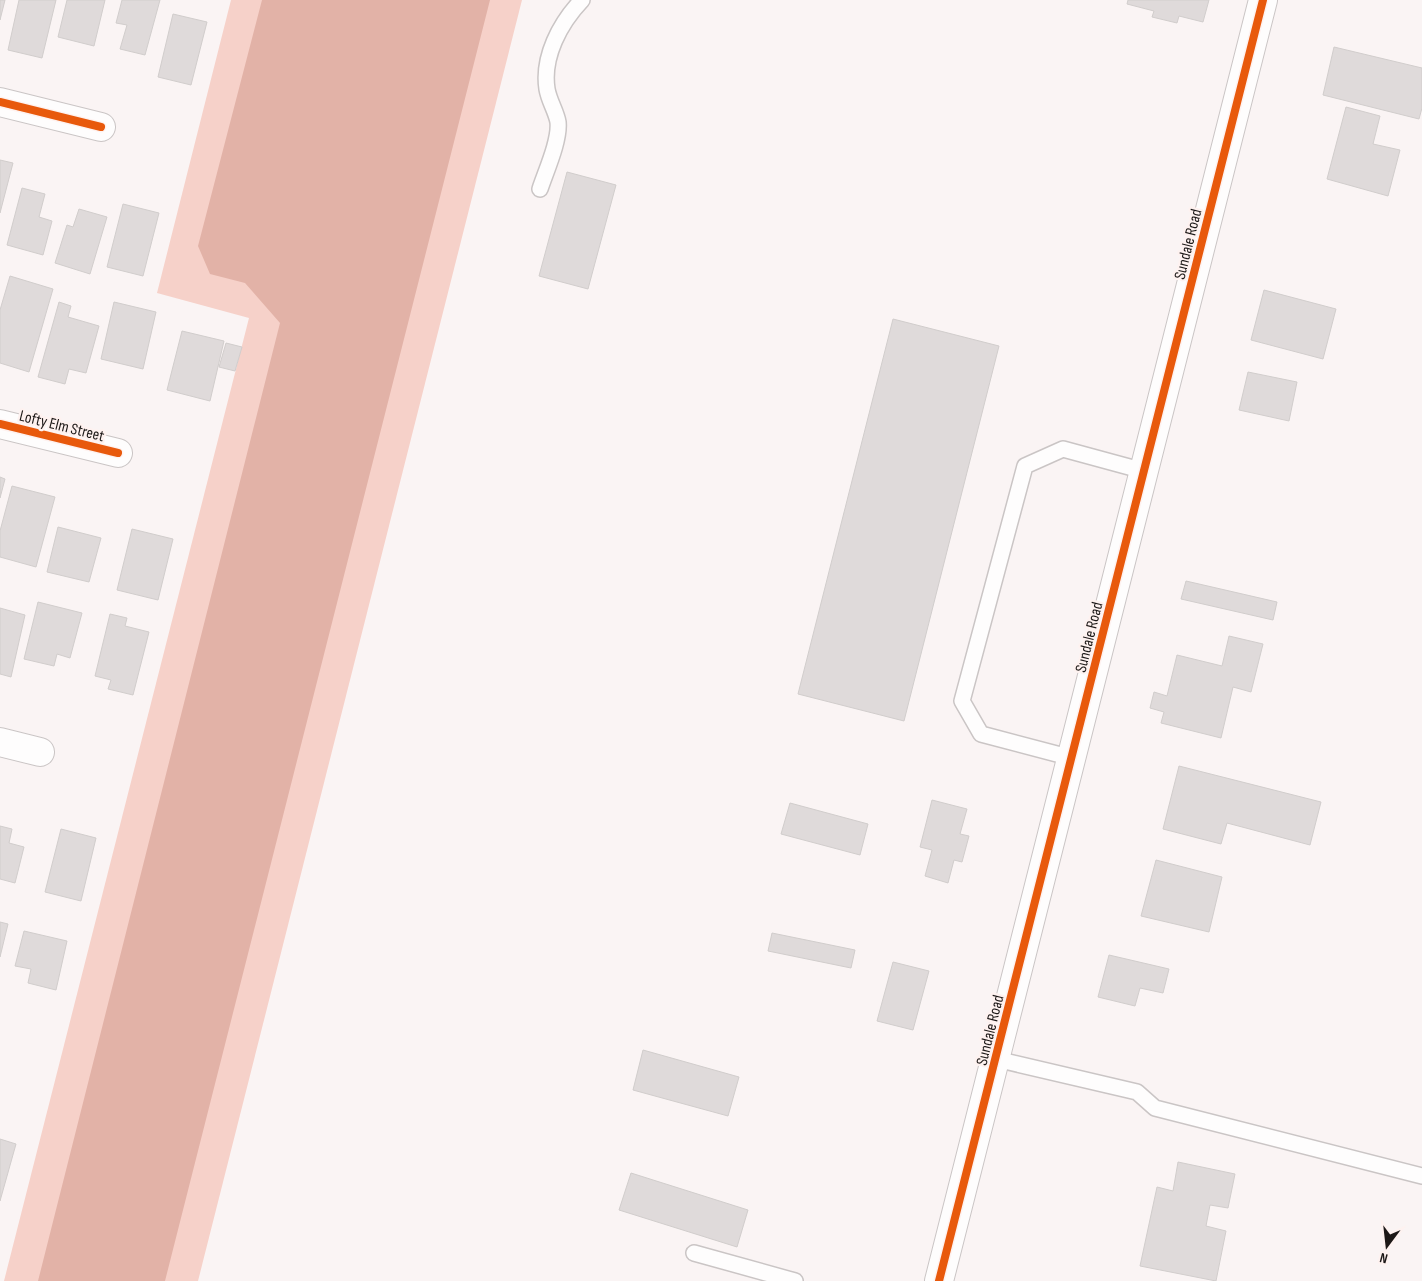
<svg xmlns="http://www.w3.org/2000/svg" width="1422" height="1281" font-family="'Sofia Sans Condensed',sans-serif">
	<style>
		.green { fill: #f6d1c9 }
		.water { fill: #e2b2a7 }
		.building { fill: #dfdada; stroke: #d1cdcc }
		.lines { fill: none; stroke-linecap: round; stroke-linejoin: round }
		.lane-casing { stroke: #cac5c5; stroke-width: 18 }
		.street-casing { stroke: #cac5c5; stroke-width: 30 }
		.lane { stroke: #fefdfd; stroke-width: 15 }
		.street { stroke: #fefdfd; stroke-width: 28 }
		.cycleway-casing { stroke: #fef2f0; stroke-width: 11 }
		.cycleway { stroke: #e8590c; stroke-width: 8 }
		.labels { text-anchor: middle; stroke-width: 4.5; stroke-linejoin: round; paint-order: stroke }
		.street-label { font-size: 16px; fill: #1c1817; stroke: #fef2f0 }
	</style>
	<rect width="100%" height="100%" fill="#faf4f4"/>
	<path class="green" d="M231,0H522L198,1281H4L249,318L157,293Z"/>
	<path class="water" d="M262,0H490L165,1281H38L280,323L245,283L210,274L198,246Z"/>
	<path class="building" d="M0,0H5L0,20Z
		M19,0H56L42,58L8,50Z
		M67,0H105L94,46L58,37Z
		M122,0H160L145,55L120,49L127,25L116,23Z
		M1128,0H1209L1203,22L1179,16L1177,23L1152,17L1154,11L1127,4Z
		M173,14L207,22L191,85L158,77Z
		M1334,47L1422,68V108L1419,119L1323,95Z
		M1346,107L1380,116L1373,144L1400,150L1388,196L1327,179Z
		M0,160L13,163L0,213Z
		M567,172L616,185L588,289L539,276Z
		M22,188L45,194L39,217L52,221L43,255L7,245Z
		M123,204L159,213L143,276L107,267Z
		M79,209L107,217L90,274L55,263L67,225L73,227Z
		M10,276L53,289L29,372L0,363V310Z
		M1264,290L1336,309L1323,359L1251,340Z
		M59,302L71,306L68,317L99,326L86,373L69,369L65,384L38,377Z
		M114,302L156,312L143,369L101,359Z
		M893,319L999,346L904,721L798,694Z
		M182,331L224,341L210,401L167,390Z
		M226,343L242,347L235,371L219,367Z
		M1248,372L1297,382L1289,421L1239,410Z
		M0,477L5,479L0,498Z
		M12,486L55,497L36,567L0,557V531Z
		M58,527L101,538L89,582L47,572Z
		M132,529L173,539L158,600L117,590Z
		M1186,581L1277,602L1273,620L1181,599Z
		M38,602L82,613L70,658L57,654L54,666L24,659Z
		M0,608L25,615L11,677L0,674Z
		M110,614L127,618L125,626L149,632L133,695L108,689L111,680L95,676Z
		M1229,636L1263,644L1251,692L1233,687L1221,738L1161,723L1164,712L1150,708L1154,692L1167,696L1177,655L1222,666Z
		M1179,766L1321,802L1310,845L1227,823L1221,844L1163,829Z
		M932,800L967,809L960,834L969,836L962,862L954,860L948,883L925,876L932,850L920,847Z
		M790,803L868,824L860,855L781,834Z
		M0,826L12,829L9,843L24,847L15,883L0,879Z
		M61,829L96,838L81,901L45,892Z
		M1156,860L1222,877L1209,932L1141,916Z
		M0,922L8,924L0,957Z
		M24,931L67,941L56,990L28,983L31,969L15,966Z
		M772,933L855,950L851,968L768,951Z
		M1109,955L1169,969L1163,993L1140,988L1135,1006L1098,997Z
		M893,962L929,971L913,1030L877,1021Z
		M643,1050L739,1077L728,1116L633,1090Z
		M0,1139L16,1144L0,1201Z
		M1178,1162L1235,1174L1228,1208L1210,1205L1206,1226L1226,1231L1216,1281L1140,1266L1157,1187L1173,1191Z
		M631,1173L748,1210L737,1247L619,1210Z"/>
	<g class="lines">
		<g class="lane-casing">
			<path id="lane" d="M540,189C546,171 560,140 558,122C556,111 549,101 547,89C542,57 560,23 582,0
				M1072,758L981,734L962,701L1025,466L1063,449L1144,471
				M996,1059L1137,1092L1155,1108L1422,1176
				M694,1253L795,1281"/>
		</g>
		<g class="street-casing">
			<path id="street" d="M0,102L101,127
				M0,424L118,453
				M0,742L40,752
				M939,1281L1263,0"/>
		</g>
		<use href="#lane" class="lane"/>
		<use href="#street" class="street"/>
		<g class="cycleway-casing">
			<path id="cycleway" d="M0,102L101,127
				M0,424L118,453
				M939,1281L1263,0"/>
		</g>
		<use href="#cycleway" class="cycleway"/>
	</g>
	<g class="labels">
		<g class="street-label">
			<text transform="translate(1187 244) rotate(-76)" y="6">Sundale Road</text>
			<text transform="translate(62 425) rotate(14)" y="6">Lofty Elm Street</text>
			<text transform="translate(1088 637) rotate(-76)" y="6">Sundale Road</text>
			<text transform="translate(989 1030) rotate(-76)" y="6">Sundale Road</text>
		</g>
	</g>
	<g transform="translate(1387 1246) rotate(195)" stroke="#fef2f0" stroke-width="4" paint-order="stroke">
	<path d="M0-4L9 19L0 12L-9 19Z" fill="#1c1817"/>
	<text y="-8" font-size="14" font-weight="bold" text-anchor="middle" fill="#1c1817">N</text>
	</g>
</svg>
